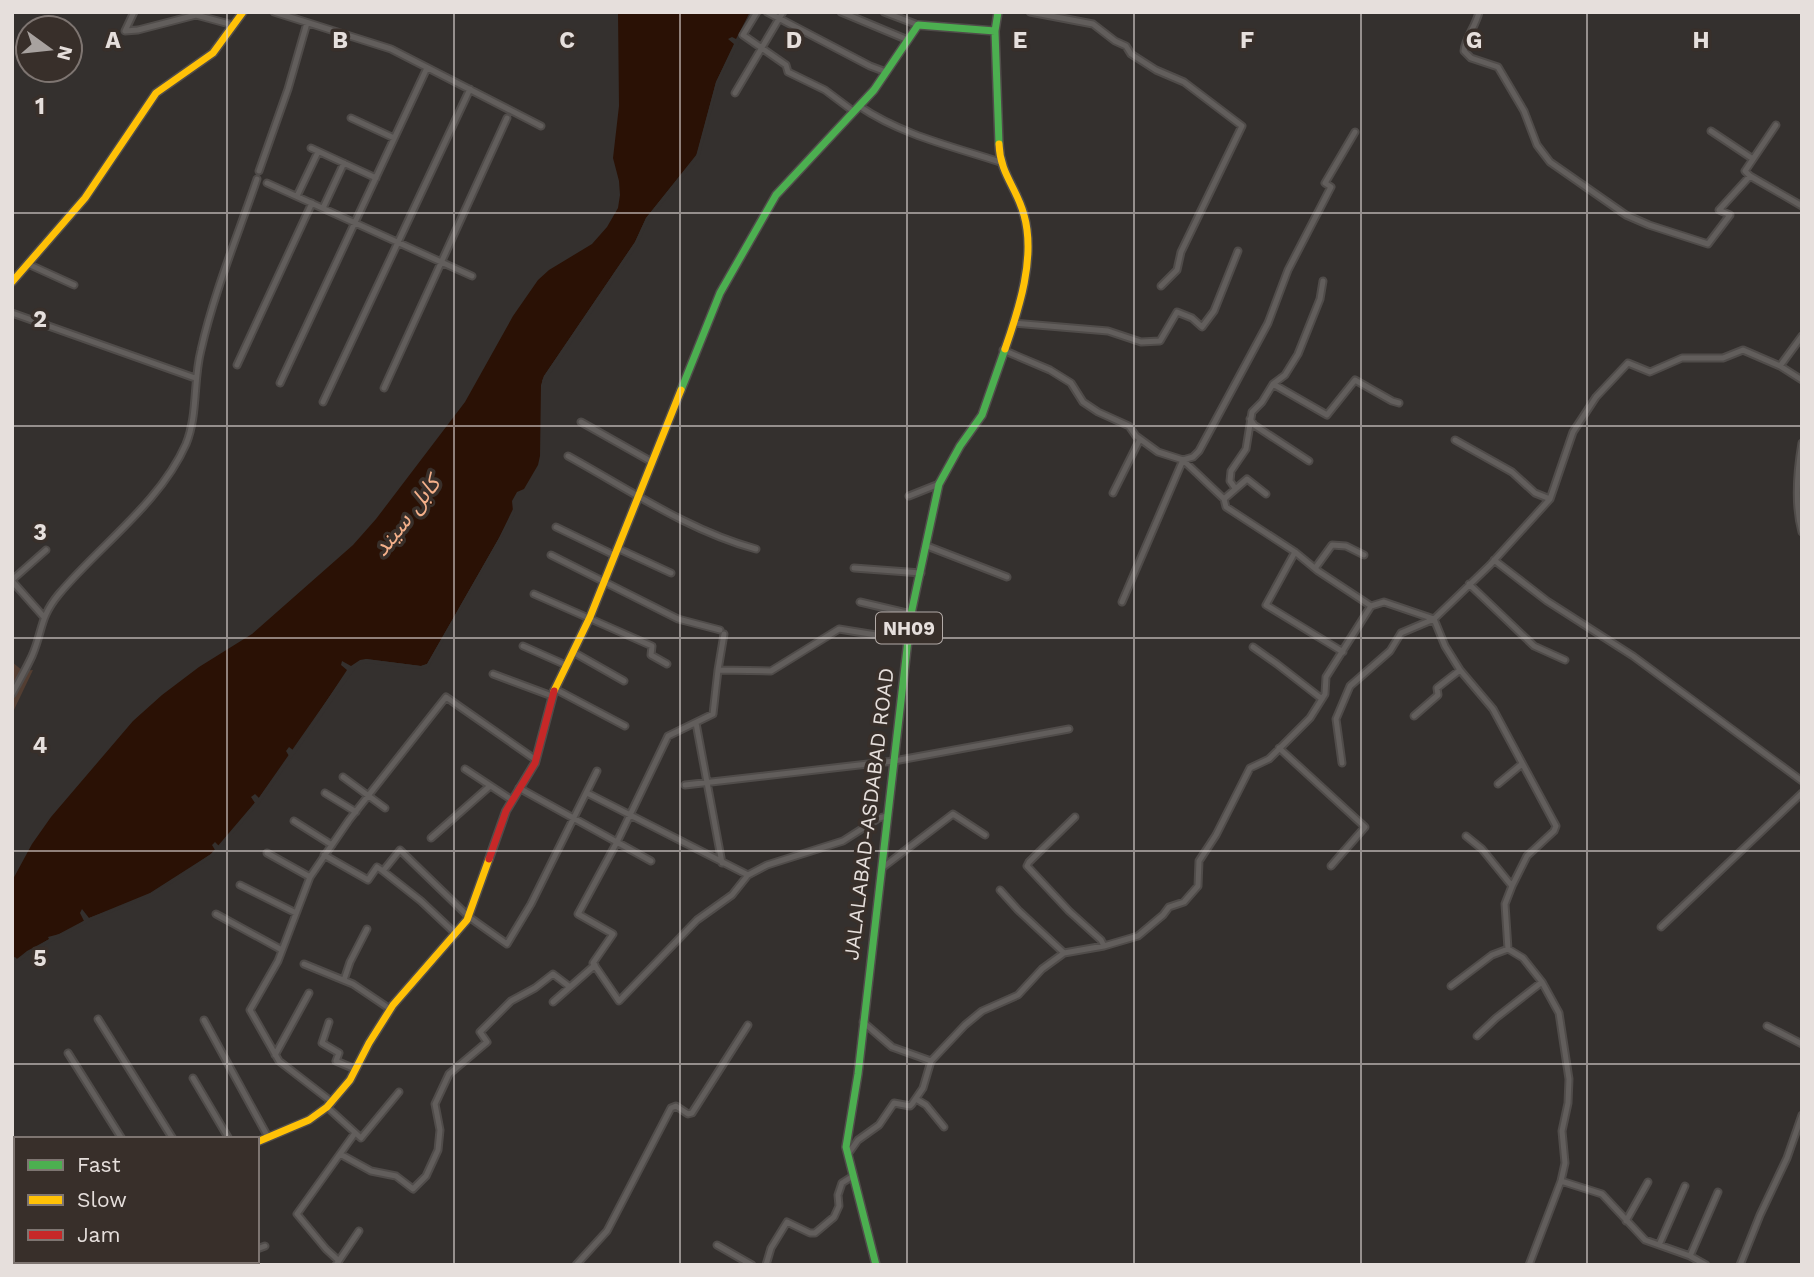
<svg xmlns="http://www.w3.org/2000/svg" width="1814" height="1277" font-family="'Work Sans','Noto Sans Arabic',sans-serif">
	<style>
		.green { fill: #533e32 }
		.water { fill: #2a1105 }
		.pier { fill: #34302e }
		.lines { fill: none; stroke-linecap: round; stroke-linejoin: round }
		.street-casing { stroke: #504c4a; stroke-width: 9 }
		.fast-casing { stroke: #504c4a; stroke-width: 10 }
		.slow-casing { stroke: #504c4a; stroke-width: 10 }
		.jam-casing { stroke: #504c4a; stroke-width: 10 }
		.street { stroke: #625e5c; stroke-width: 5 }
		.fast { stroke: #4caf50; stroke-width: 7 }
		.slow { stroke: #ffc107; stroke-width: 7 }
		.jam { stroke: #c62828; stroke-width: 7 }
		.grid { fill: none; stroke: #e6dfdc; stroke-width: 2; stroke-opacity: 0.55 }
		.labels { text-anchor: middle; stroke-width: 7; stroke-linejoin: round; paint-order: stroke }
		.shield { fill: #382f2a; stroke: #b2aaa7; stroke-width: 2 }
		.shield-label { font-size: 19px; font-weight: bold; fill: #e6dfdc }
		.street-label { font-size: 21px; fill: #e6dfdc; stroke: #382f2a }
		.water-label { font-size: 23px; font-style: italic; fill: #f4b08a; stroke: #382f2a }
		.grid-label { font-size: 23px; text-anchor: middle; font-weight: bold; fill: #e6dfdc; stroke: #382f2a; stroke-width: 7; stroke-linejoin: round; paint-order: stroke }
	</style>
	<rect width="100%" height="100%" fill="#34302e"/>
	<path class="green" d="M12,662L23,671L33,670L12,714Z"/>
	<path class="water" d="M618,12H750L716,82L697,154L646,218L635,242L544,376L541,385L540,456L538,465L524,489L517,492L512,501L513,511L499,538L427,664L421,666L366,659L348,670L258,799L211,854L150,893L89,918L27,951L12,963V881L32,844L51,817L133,721L162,695L199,667L252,634L353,545L376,519L465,402L513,316L538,280L549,270L592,244L607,227L618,208L620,195L619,181L613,158L619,106Z"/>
	<path class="pier" d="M750,12H754L719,83L699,158L649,220L638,244L544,383L542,381L544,376L635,242L646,218L696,156L716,82L734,44L728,39L732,37L736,39Z
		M513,509L515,510L514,515L428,668L421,669L366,663L357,666L261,801L214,856L152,896L90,921L41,947L12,966V958L15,957L17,959L49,939L48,937L63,933L84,921L80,913L82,909L89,918L142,898L170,882L211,854L215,850L212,845L215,842L219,846L255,803L251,797L255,794L259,798L289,756L286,751L289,747L293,750L300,741L347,670L341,665L342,661L351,666L360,660L366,659L421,666L427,664L499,538Z"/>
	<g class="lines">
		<g class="street-casing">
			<path id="street" d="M134,12L125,31L138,30L196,15L233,25
				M274,12L391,49L541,126
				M757,12L743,35L786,65L788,72L825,90L853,111
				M767,12L870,66L886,72
				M841,12L908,40
				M884,12L918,25
				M1030,12L1093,24L1115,41L1126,46L1131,54L1156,70L1184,82L1242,126L1181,252L1177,270L1161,286
				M1479,12C1476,26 1465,38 1464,51L1471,58L1498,67L1524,111L1537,145L1550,162L1626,215L1649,225L1708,244L1730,215L1719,210L1750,176L1802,206
				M735,93L783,12
				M859,106C902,135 951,146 1000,162
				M351,118L394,138
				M1711,131L1753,159
				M311,148L376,178
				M259,171L288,89L307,23
				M1750,176L1745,171L1776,125
				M267,183L472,276
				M297,196L318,152
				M323,208L344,163
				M28,264L74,285
				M12,313L195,378
				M1014,323L1108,331L1141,342L1160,341L1177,312L1192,318L1202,327L1214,311L1238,251
				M1003,350L1050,370L1071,383L1083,402L1098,412L1129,426L1136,436L1158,452L1183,460L1224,499L1226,507L1295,552L1318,571L1371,606L1384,602L1434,619
				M237,365L312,203
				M1780,366L1802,380
				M280,383L427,68
				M1273,384L1327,415L1355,380L1392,401L1399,403
				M384,388L507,118
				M323,402L470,89
				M1250,419L1254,425L1309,461
				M581,422L652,462
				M1455,440L1512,472L1535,493L1550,499
				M1802,443C1797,472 1794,503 1802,532
				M568,456C628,489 689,531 756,549
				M1235,488L1230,481L1231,471L1246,449L1252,412L1262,402L1273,384L1285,375L1298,354L1320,299L1323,281
				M1113,493L1140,439
				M909,496L939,484
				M1224,499L1247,479L1266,494
				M556,527L614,555
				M927,546L1007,577
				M617,548L671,573
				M1295,552L1266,605L1343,652
				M551,555L678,619L720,630
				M1494,560L1547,601L1633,656L1802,781
				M1316,567L1332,545L1346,546L1364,555
				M854,568L921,573
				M12,580L46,550
				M12,581L43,616
				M1469,584L1534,646L1565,660
				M534,594L652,646L651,655L667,664
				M860,602L911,614
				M1122,602L1183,460L1193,457L1199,451L1268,323L1288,270L1331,187L1325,183L1355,132
				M1434,619L1445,646L1460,670L1493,709L1556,826L1554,831L1527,856L1512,886L1505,904L1508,949L1523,958L1542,982L1559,1013L1569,1079L1568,1103L1562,1131L1565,1163L1561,1181L1529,1265
				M523,646L566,665
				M1253,647L1277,664L1322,699
				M573,652L624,681
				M718,670L724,634
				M493,674L552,696
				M555,689L625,726
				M12,694C19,681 26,669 32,656C43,631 39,618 59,594C100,545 160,503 186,444C198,415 193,381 201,350C214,292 238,235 257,179
				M1414,716L1438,695L1437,688L1460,670
				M696,723L722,863
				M1279,748L1365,827L1331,866
				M1342,763L1336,719L1350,686L1390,651L1401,633L1434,619L1490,565L1550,499L1573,432L1596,397L1628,363L1650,372L1682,358H1723L1743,350L1780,366L1802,336
				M465,769L512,800
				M343,777L385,808
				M1498,784L1522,764
				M685,785L894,761L1069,729
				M519,788L651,861
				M325,793L356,812
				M587,793L748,875
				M887,816L879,818L843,841L767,865L748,875L732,895L697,920L619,1001L593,963L613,934L578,914L617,842L668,736L713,714L718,670L771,671L839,629L907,640
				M1075,817L1029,862L1027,866L1069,911L1101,940L1104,946
				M294,821L332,845
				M1466,836L1482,849L1512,886
				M431,838L490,786
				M267,853L310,877
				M324,855L368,880L377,867L383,871L400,850L469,917L507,944L531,904L597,771
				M882,868L953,814L985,835
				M383,871L421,901L456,934
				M240,885L296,913
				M1000,890L1018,910L1064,953
				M216,914L282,950
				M1661,927L1802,793
				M304,964L353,984L390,1009
				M344,980L350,962L367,929
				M1451,986L1492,955L1508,949
				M553,1002L595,965
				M98,1019L173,1139
				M204,1020L268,1137
				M329,1022L322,1043L339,1053L336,1061L355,1069
				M863,1022L892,1047L931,1061
				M1767,1026L1802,1044
				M1477,1036L1496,1018L1542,982
				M68,1053L122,1139
				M275,1055L309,993
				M193,1078L229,1139
				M916,1099L926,1105L944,1127
				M332,1102L279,1061L250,1010L278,961L310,877L349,820L446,697L536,760
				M327,1107L361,1138L399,1092
				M340,1154L371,1171L396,1176L413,1189L426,1176L438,1150L440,1130L435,1104L449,1074L487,1042L480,1032L511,1001L535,988L553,974L570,987
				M848,1154L858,1140L879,1125L894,1103L910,1106L912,1104L923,1088L931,1061L965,1025L982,1011L1018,995L1042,969L1064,953L1104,946L1138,936L1163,915L1169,907L1184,902L1198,886L1199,861L1216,835L1250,768L1269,759L1310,718L1325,694L1326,677L1371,606
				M1561,1181L1602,1194L1645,1240L1690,1256L1706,1265
				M12,1207L16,1208
				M1626,1221L1648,1182
				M717,1245L752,1265
				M1659,1245L1685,1186
				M257,1249L265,1246
				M1690,1256L1718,1192
				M339,1261L326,1249L297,1214L355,1133
				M336,1265L359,1231
				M576,1265L607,1231L671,1108L676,1106L688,1114L692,1113L748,1025
				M766,1265L771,1248L787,1222L810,1233H815L834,1217L839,1206L838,1195L842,1183L853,1176
				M1740,1265L1760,1215L1787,1158L1802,1115"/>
		</g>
		<g class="fast-casing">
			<path id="fast" d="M998,12L995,31L999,144
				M681,390L720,293L776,195L874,90L918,25L995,31
				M165,1265L166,1261
				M876,1265L846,1147L858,1074L911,614L939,484L960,446L982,415L1005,349"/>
		</g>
		<g class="slow-casing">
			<path id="slow" d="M999,144C1000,174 1017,188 1024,215C1036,257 1019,309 1005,349
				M12,282L85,198L156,93L213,53L243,12
				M554,691L590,617L681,390
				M257,1142L309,1120L327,1107L350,1080L369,1043L393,1005L467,920L489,859"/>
		</g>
		<g class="jam-casing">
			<path id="jam" d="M489,859L506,811L535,763L554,691"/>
		</g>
		<use href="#street" class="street"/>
		<use href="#fast" class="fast"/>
		<use href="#slow" class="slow"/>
		<use href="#jam" class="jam"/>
	</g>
	<path class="grid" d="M227,12V1139M454,12V1265M680,12V1265M907,12V1265M1134,12V1265M1361,12V1265M1587,12V1265M12,213H1802M12,426H1802M12,638H1802M12,851H1802M12,1064H1802M227,1261V1265"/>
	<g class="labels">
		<rect class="shield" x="876" y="612.5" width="66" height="31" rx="5"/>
		<g class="shield-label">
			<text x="909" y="635">NH09</text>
		</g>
		<g class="street-label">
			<text transform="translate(869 814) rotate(-83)" y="7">JALALABAD-ASDABAD ROAD</text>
		</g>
		<g class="water-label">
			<text transform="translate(406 516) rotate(-52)" y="8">کابل سيند</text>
		</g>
	</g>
	<g class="grid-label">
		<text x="113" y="48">A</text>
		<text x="340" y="48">B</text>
		<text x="567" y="48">C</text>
		<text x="794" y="48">D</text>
		<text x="1020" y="48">E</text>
		<text x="1247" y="48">F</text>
		<text x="1474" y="48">G</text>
		<text x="1701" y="48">H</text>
		<text x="40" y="114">1</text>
		<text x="40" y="327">2</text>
		<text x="40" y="540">3</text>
		<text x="40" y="753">4</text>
		<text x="40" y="966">5</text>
	</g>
	<rect width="1814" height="1277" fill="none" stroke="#e6dfdc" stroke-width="28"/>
	<rect x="14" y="1137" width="245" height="126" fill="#382f2a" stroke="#7e7571" stroke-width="2"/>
	<rect x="28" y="1160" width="35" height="10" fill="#4caf50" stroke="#7e7571" stroke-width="2"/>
	<text x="77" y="1172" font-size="21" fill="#e6dfdc">Fast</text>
	<rect x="28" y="1195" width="35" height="10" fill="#ffc107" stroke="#7e7571" stroke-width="2"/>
	<text x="77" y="1207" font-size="21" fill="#e6dfdc">Slow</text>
	<rect x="28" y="1230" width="35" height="10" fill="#c62828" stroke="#7e7571" stroke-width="2"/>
	<text x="77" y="1242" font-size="21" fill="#e6dfdc">Jam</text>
	<g transform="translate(49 49) rotate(105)"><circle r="33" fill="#382f2a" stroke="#7e7571" stroke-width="2"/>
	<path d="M0-5L12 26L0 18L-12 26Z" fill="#a8a29f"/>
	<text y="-10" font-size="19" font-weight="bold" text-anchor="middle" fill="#e6dfdc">N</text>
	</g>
</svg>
